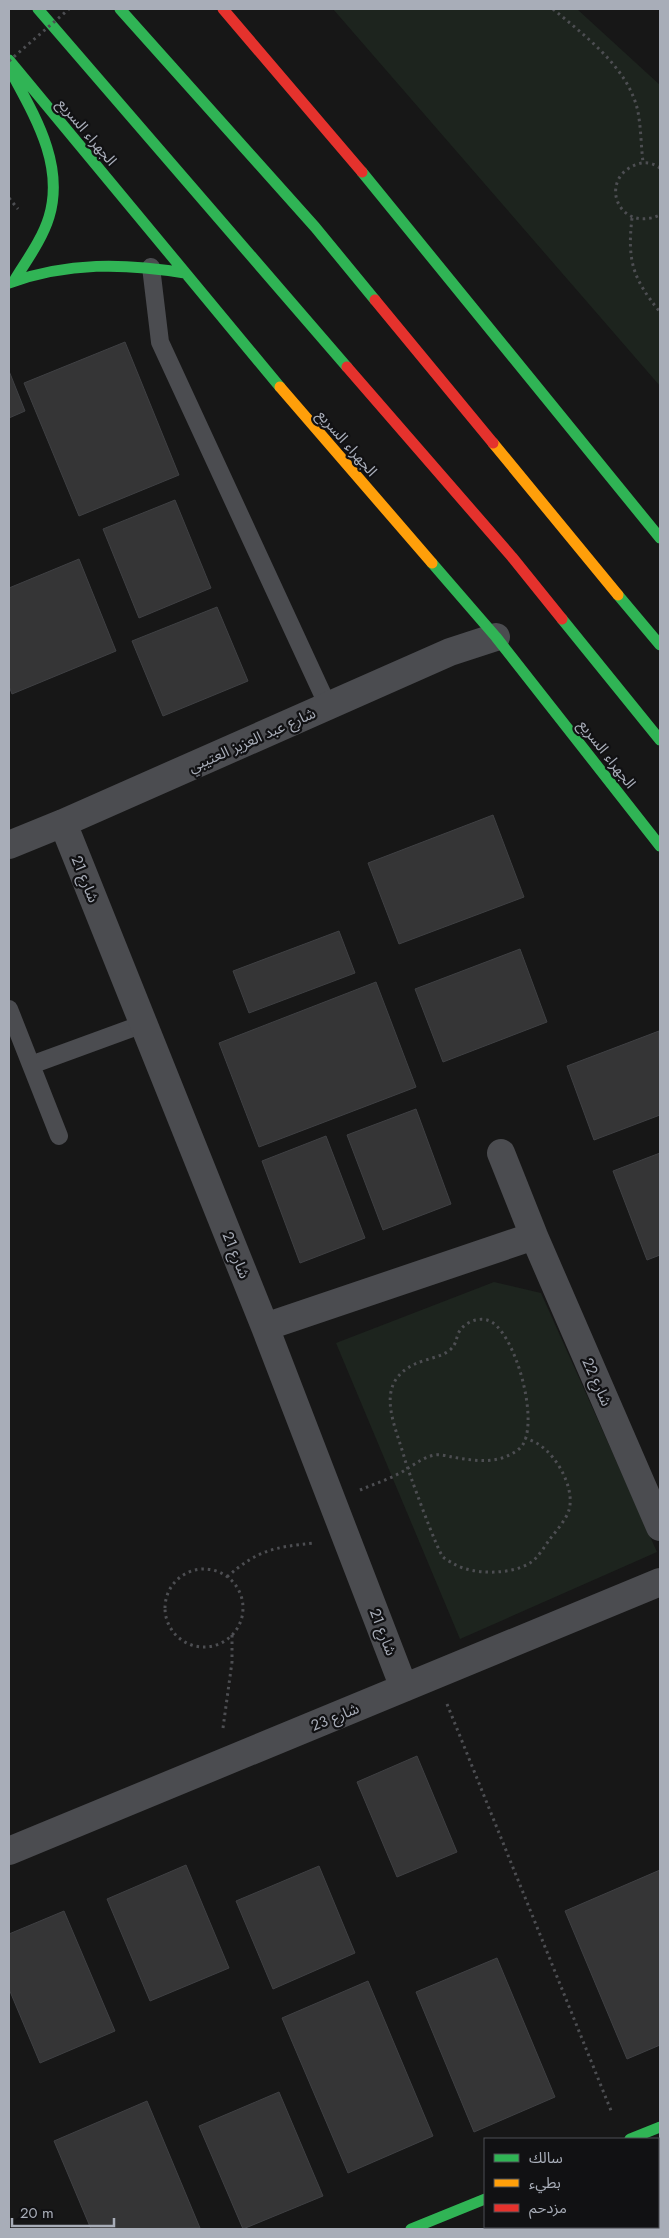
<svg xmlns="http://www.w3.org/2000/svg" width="669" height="2238" font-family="Jost,'Noto Sans Arabic',sans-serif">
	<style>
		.green { fill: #1d241e }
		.building { fill: #353536; stroke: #3f4043 }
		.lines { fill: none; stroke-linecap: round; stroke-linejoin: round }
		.path { stroke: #4d4e52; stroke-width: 3; stroke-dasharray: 2.5 4; stroke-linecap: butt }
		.lane { stroke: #4b4c50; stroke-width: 18 }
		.street { stroke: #4b4c50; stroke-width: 28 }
		.fast { stroke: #30b455; stroke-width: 11 }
		.slow { stroke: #ff9f0a; stroke-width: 11 }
		.jam { stroke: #e5322d; stroke-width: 11 }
		.path-bridge { stroke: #4d4e52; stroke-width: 3; stroke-dasharray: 2.5 4; stroke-linecap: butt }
		.labels { text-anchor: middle; stroke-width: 4.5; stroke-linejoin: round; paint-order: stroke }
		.street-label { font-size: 15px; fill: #a8adb8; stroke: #111113 }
	</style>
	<rect width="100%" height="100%" fill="#171717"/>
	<path class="green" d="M333,9H577L660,85V386Z
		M494,1282L541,1293L657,1552L460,1639L336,1343Z"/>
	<path class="building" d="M125,342L179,475L79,516L24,383Z
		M9,371L25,411L9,418Z
		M175,500L211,588L139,618L103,529Z
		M79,559L116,651L12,694L9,686V588Z
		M217,607L248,681L163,716L132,641Z
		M493,815L524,897L399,944L368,863Z
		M339,931L355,973L249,1013L233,971Z
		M520,949L547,1022L443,1062L415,989Z
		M376,982L416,1087L259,1147L219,1043Z
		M659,1031L660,1115L594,1140L567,1066Z
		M416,1109L451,1204L383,1230L347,1135Z
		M326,1136L365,1238L300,1263L262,1161Z
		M660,1153V1255L647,1260L613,1171Z
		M417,1756L457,1852L397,1877L357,1782Z
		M186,1865L229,1968L150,2001L107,1899Z
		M319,1866L355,1953L273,1989L236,1901Z
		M660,1870V2045L627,2059L565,1911Z
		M64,1911L115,2031L40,2063L9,1989V1934Z
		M497,1958L555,2097L474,2132L416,1992Z
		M368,1981L433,2136L348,2173L282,2018Z
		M279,2092L323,2196L243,2229L199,2126Z
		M147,2101L200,2228L91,2229L54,2141Z"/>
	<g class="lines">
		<path class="path" d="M553,9C585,36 629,68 638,112C641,128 641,146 643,162
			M660,168C655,164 646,161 638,164C597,177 617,234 660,215
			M9,198L18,209
			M632,218C627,261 633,279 660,312
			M360,1490C376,1483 394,1478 408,1468C417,1463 424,1457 435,1455C440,1454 447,1456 452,1457C475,1461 499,1465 519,1449C543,1430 515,1327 487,1320C476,1317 462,1324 458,1334C456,1340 456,1344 451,1349C443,1357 425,1359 415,1364C372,1384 396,1426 405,1460C409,1473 437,1550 443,1557C446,1560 451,1562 454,1564C473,1575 511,1575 530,1563C538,1558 544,1547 550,1539C556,1531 566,1520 569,1510C575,1489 558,1458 541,1446C536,1442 530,1440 525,1438
			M165 1608a39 39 0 1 1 78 0a39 39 0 1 1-78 0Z
			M227,1577C257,1550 275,1547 314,1543
			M447,1704L612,2113
			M223,1728L232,1662V1635"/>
		<path class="lane" d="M151,267L160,342L328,706
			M9,1009L59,1136
			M31,1065L143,1024"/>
		<path class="street" d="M63,823L265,1327L404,1688
			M9,845L63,823L450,652L496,637
			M501,1153L534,1236L660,1527
			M265,1327L534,1236
			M9,1851L660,1582"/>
		<path class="fast" d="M38,9L347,367
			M120,9L315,227L375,300
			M9,60L280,387
			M10,70C34,115 65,164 49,217C42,240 26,261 14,281
			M362,172L660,538
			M9,283C68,262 124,263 185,273
			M432,563L496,637L660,846
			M618,595L660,645
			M562,619L660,740
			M630,2139L660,2127
			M658,2208L660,2207
			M411,2229L485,2199"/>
		<path class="slow" d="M280,387L432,563
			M493,443L618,595
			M603,2229L610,2227"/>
		<path class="jam" d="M223,9L362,172
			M375,300L493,443
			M347,367L512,557L562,619"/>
		<path class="path-bridge" d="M9,61L69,9"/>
	</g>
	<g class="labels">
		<g class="street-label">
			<text transform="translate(87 132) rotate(50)" y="5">الجهراء السريع</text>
			<text transform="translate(347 443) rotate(49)" y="5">الجهراء السريع</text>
			<text transform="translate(252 740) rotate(-24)" y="5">شارع عبد العزيز العتيبي</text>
			<text transform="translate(607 754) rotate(52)" y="5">الجهراء السريع</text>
			<text transform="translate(85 879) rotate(68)" y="5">شارع 21</text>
			<text transform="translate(236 1255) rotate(68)" y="5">شارع 21</text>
			<text transform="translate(597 1382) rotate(66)" y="5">شارع 22</text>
			<text transform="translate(383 1632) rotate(69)" y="5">شارع 21</text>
			<text transform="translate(335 1717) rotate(-22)" y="5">شارع 23</text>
		</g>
	</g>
	<rect width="669" height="2238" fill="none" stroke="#a8adb8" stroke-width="20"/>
	<rect x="484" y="2138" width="175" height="90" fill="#111113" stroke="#4d4f55"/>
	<rect x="494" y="2154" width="25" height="8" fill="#30b455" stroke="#4d4f55"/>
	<text x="529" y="2163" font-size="15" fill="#a8adb8">سالك</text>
	<rect x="494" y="2179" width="25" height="8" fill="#ff9f0a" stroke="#4d4f55"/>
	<text x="529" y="2188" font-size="15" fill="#a8adb8">بطيء</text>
	<rect x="494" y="2204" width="25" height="8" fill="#e5322d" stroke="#4d4f55"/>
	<text x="529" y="2213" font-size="15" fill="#a8adb8">مزدحم</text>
	<path d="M12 2218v8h102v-8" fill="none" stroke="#a8adb8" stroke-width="2.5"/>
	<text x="20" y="2218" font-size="15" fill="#a8adb8" stroke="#111113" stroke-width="4" paint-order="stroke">20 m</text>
</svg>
